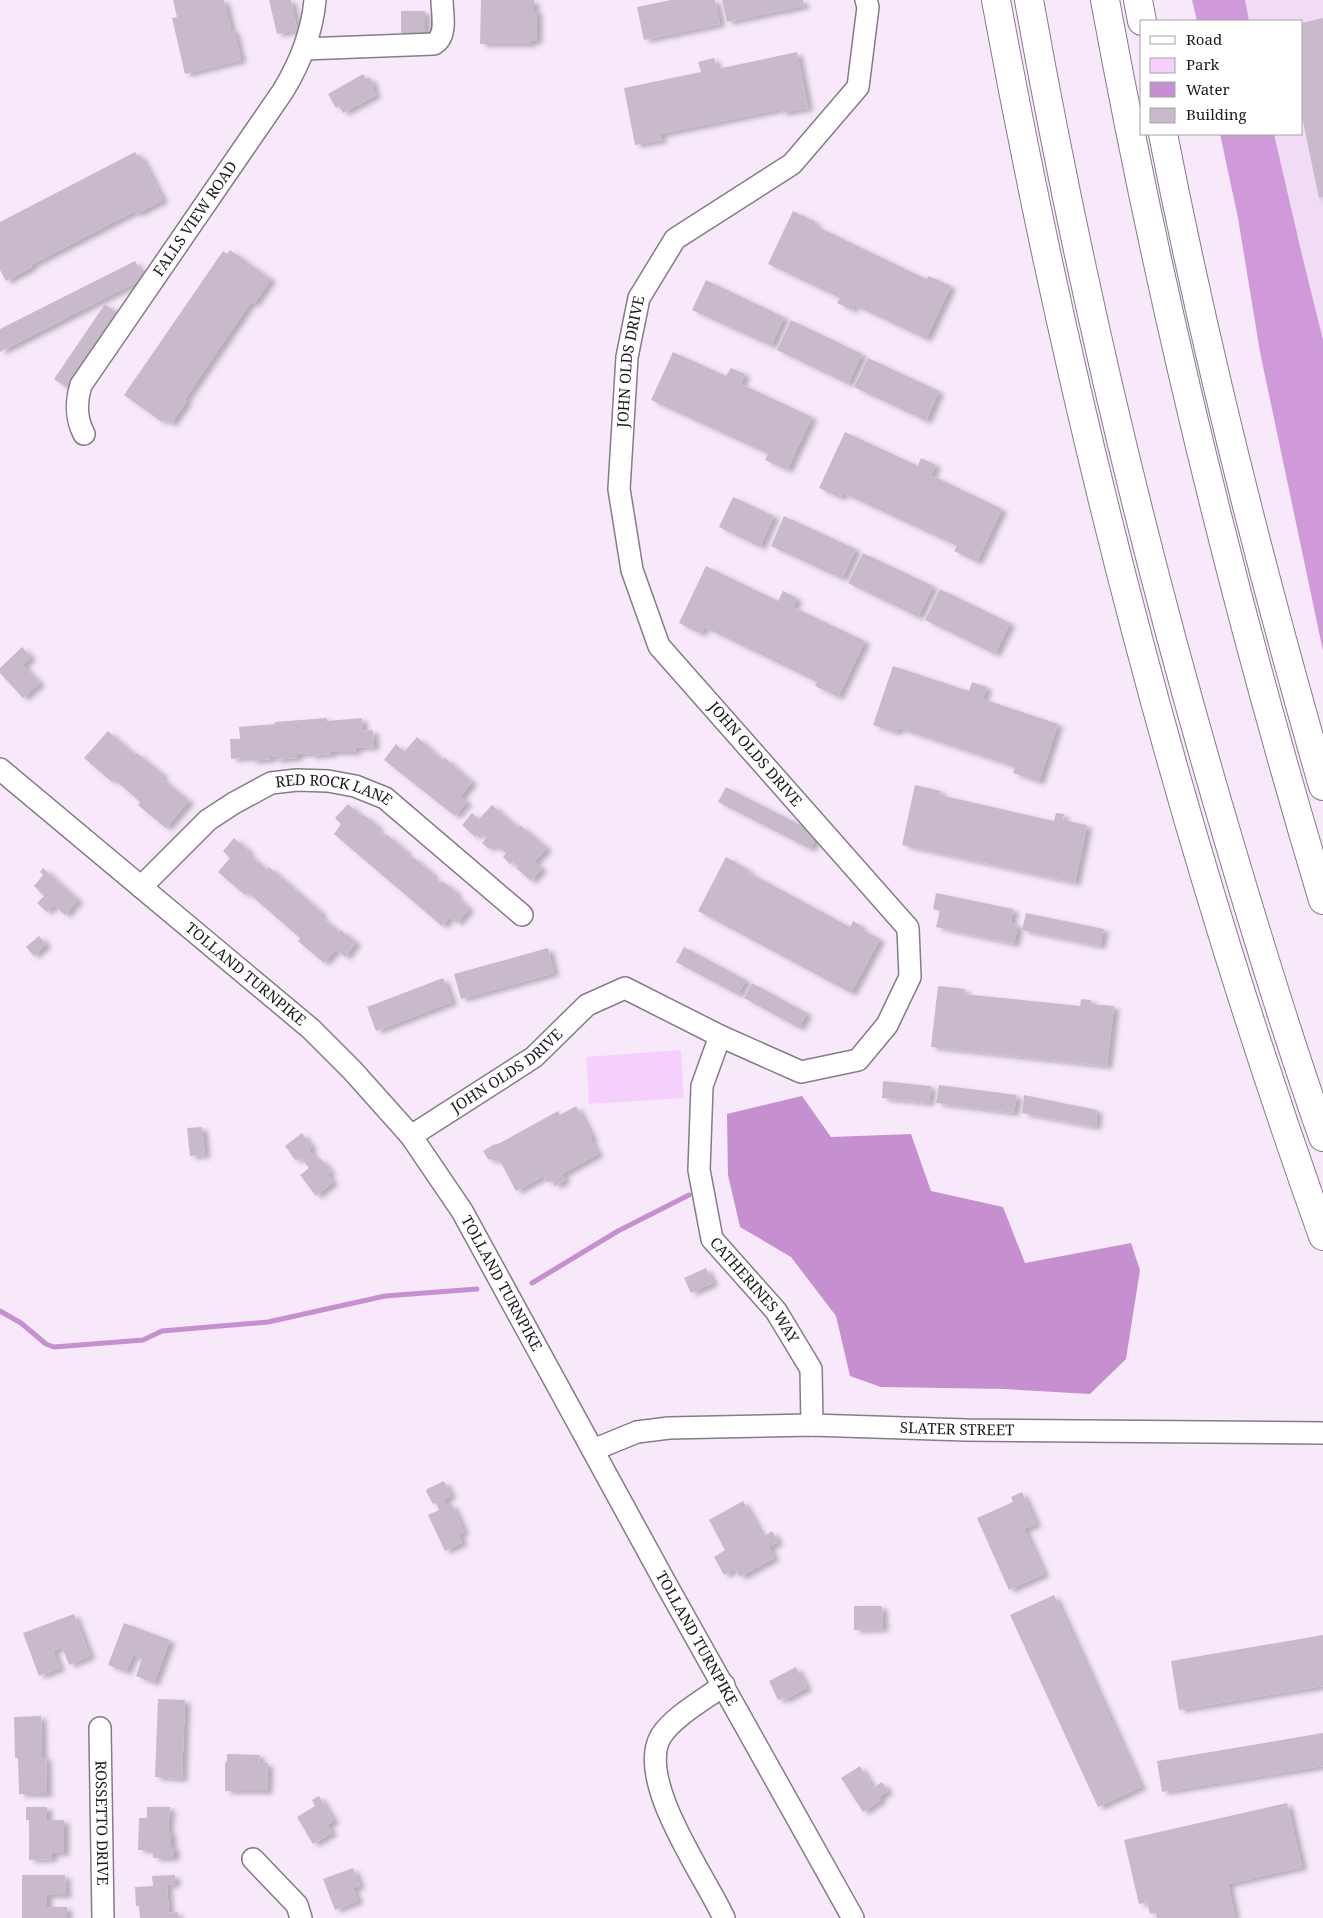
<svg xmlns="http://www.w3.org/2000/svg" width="1323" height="1918" font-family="'Noto Serif',serif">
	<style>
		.built { fill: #f0dcf4 }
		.green { fill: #f6d0fd }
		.forest { fill: #d09ada }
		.water { fill: #c690d0 }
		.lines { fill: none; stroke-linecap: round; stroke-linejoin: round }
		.stream { stroke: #c690d0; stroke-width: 5 }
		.building { fill: #c9bacb; filter: url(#shadow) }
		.minor-casing { stroke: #877a8a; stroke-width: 24 }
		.highway-casing { stroke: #877a8a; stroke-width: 30 }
		.minor { stroke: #fff; stroke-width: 21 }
		.highway { stroke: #fff; stroke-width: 28 }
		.labels { text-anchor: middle; stroke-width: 4.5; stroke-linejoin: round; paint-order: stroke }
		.street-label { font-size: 15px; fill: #1d181e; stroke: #fff }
	</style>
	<defs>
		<filter id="shadow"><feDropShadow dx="5.5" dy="3" stdDeviation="2.5" flood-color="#0004"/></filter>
	</defs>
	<rect width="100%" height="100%" fill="#f7e9fa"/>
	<path class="built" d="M1217,0H1323V442L1249,134H1302V21H1222Z"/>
	<path class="green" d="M681,1050L684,1098L589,1104L586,1057Z"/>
	<path class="forest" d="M1192,0H1245L1249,21H1197Z
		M1220,134H1274L1301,251L1323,340V651L1260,352L1238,218Z"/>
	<path class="water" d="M802,1096L831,1137L911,1134L931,1191L1003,1207L1025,1263L1131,1243L1140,1270L1126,1359L1090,1394L1004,1389L881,1387L850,1376L836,1316L791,1257L740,1227L728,1175L727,1114Z"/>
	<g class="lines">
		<path class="stream" d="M532,1283L618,1231L689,1195
			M0,1311L21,1323L46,1344L54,1347L143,1340L162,1331L268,1322L385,1296L477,1289"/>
	</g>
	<path class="building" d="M173,0H224L231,30H234L241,60L185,74L172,18L177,17Z
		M269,0H291L297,30L277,34Z
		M481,0H534V11H537V41H531V44H480Z
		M671,0H715L720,24L644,40L637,7Z
		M722,0H803L804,6L727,22Z
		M401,11H425V33H401Z
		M1323,18V197L1319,198L1302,117V23Z
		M797,52L808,108L782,113L781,109L660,134L662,140L635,145L624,88L701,72L698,62L714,58L717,69Z
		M363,74L366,79L369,77L374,86L372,87L376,95L343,113L339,106L336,108L328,94Z
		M135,152L138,156L140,155L163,200L136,214L135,211L31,265L32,267L6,281L0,270V222Z
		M793,211L816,222L814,225L926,279L929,276L951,286L926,339L854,305L852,310L837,303L840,298L768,264Z
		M230,250L271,279L254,304L251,302L185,399L187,401L171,424L164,419L162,422L124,395L223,251L227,254Z
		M135,261L144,278L0,352V329Z
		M706,280L784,317L771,346L692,310Z
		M105,304L122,316L72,391L54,379Z
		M791,320L862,354L848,384L777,350Z
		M673,352L726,376L731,368L745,374L741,384L812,417L787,470L765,460L768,454L651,400Z
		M868,358L939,391L926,421L854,387Z
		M845,432L918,466L921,458L936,465L931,475L1002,509L977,562L954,551L957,546L843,493L840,498L819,488Z
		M733,497L774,516L760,547L719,527Z
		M784,516L856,549L842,579L771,546Z
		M863,553L933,586L918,617L848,583Z
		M706,566L778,601L783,591L797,598L793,607L865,641L838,697L815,686L817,682L704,627L701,634L679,623Z
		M940,589L1010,623L995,654L925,620Z
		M22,647L31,657L23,665L40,683L23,698L0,673V668Z
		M893,666L969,691L972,682L987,687L983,699L1058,724L1039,782L1013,773L1015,767L898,728L896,733L873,725Z
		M327,718V721L362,718L363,731L373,730L374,747L355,748L356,752H331V754L310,756V753L297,754V758L275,760V756L271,757V759L251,761L250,757L231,759L230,739H240L239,727L275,724V722Z
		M108,731L135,755L137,753L163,775L161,778L189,801L166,828L138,805L140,802L114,779L112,782L84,758Z
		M417,737L442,760L445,758L472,782L460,797L467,802L455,816L384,760L396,744L404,752Z
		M915,785L941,791L940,795L1054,821L1056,813L1064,814L1063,820L1087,825L1075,883L902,845Z
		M726,787L818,834L810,849L718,802Z
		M348,804L362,816L364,815L378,827L376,828L384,836L386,834L407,852L405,853L412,859L413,857L433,874L432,876L441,883L442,881L457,893L455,895L469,909L457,923L450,917L442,926L334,834L341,824L335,818Z
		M492,805L518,828L520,825L547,848L534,862L542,868L531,881L516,868L518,866L512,862L510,864L503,857L506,853L500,848L499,850L493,845L489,849L482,843L486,838L479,833L475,837L462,825L472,813L479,819Z
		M234,838L249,851L247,853L267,870L269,867L322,913L319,915L339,932L341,930L356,943L345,957L336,949L324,963L298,941L300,938L247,892L245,895L218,872L230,858L223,851Z
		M726,857L749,870L748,872L850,927L853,921L860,925L861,929L880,939L851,993L698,911Z
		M43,868L78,900L65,915L54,905L47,912L37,903L44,896L34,886L43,875L40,872Z
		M936,893L1013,909L1011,923L1018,925L1014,944L936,927L940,911L933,909Z
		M1026,913L1104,929L1100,946L1022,930Z
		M39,936L46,944L34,956L26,947Z
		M684,947L746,980L738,995L676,962Z
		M548,948L554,973L461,999L454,974Z
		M443,978L452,1002L376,1031L367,1007Z
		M752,983L807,1013L799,1028L744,998Z
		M938,986L965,989L964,994L1080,1006L1081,999L1091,1000V1004L1114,1006L1107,1066L931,1047Z
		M883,1081L931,1086L929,1103L882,1098Z
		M939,1085L1017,1095L1014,1113L936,1103Z
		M1024,1095L1097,1110L1096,1127L1022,1113Z
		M576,1106L592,1137L590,1139L598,1154L562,1174L565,1180L555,1186L552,1181L547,1182L544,1176L516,1191L500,1161L488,1159L483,1151L493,1145L500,1143L558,1111L560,1115Z
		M202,1127L205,1155L190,1156L187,1128Z
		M302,1133L312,1147L309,1150L317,1161L320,1158L331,1172L327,1174L333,1182L316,1196L300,1175L309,1168L301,1157L296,1161L285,1146Z
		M706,1268L713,1283L691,1293L684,1278Z
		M444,1481L451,1496L444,1499L447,1506L452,1504L464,1532L459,1534L462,1543L445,1551L428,1515L439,1510L436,1503L433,1504L426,1491L427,1489Z
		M1022,1492L1036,1524L1024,1529L1044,1574L1009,1590L977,1518L1013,1502L1011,1497Z
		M743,1501L763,1537L772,1531L778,1542L769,1547L774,1558L740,1577L735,1569L724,1575L714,1557L725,1550L709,1520Z
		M1054,1595L1141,1787L1098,1807L1010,1615Z
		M854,1606H882L883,1629L854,1630Z
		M74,1614L90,1656L69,1665L62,1647L53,1651L60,1668L39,1676L23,1633Z
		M124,1623L170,1640L154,1683L136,1676L142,1659L133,1655L126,1672L108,1665Z
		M1323,1635V1686L1179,1710L1171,1661Z
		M796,1667L807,1688L784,1700L783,1698L778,1700L769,1681Z
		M158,1699L185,1700L182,1779L155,1777Z
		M41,1716L42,1757H46L47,1794H19L18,1758H15L14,1717Z
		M1323,1733V1766L1162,1792L1157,1761Z
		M227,1754L260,1755L259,1763H268L267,1791H225V1763L227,1761Z
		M860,1766L873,1788L882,1782L888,1791L879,1797L881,1800L863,1812L841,1778Z
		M319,1796L334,1821L327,1825L332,1833L313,1844L297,1817L315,1806L312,1800Z
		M1287,1803L1302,1867L1228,1884L1235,1918H1157L1156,1913L1150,1914L1147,1902L1139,1904L1124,1840Z
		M26,1807H47V1820H64V1853H52V1859L29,1860V1820H26Z
		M147,1807H170L168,1832H171V1847H174V1858H153V1850H138L139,1818H147Z
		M353,1868L360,1886L353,1888L358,1901L335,1910L323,1879Z
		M22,1875H65L66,1895H47V1907H67V1918H22Z
		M175,1875V1884L167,1885L169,1913L178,1912V1918H140L139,1906H136L135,1887L153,1886L152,1876Z"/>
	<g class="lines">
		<g class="minor-casing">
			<g id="minor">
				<path d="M304,49L434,44C448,36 442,13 442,0"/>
				<path id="s1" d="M84,434C76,419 76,401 81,385L283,91C300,63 312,33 315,0"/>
				<path id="s2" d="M0,769L311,1029L352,1070L411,1136L462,1211L666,1584L853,1918"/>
				<path id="s3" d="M141,887L208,820L234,803L271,783L297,780L328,781L355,786L385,798L522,915"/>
				<path id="s4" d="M720,1036L702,1086L699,1170L712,1239L776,1311L811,1369L812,1425"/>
				<path id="s5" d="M411,1136L534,1057L587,1005L625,988L720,1036L801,1072L858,1060L887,1025L910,977L908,928L659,646L632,570L619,489L627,357L639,298L675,239L792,164L858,87L868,7L866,0"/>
				<path id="s6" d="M593,1450L637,1432L669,1428L812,1425L966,1430L1323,1433"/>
				<path d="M724,1685C705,1699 674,1716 661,1736C635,1780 705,1876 724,1918"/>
				<path id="s7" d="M100,1728L103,1918"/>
				<path d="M253,1859L297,1905L301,1918"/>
			</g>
		</g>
		<g class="highway-casing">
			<path id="highway" d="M996,0C1073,420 1179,834 1323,1236
				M1029,0C1080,285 1147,567 1230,845C1259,943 1289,1041 1323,1137
				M1105,0C1161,304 1234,604 1323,900
				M1138,0L1142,21
				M1163,134C1206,353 1261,571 1323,786"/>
		</g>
		<use href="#minor" class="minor"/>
		<use href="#highway" class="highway"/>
	</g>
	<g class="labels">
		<g class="street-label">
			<text dy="5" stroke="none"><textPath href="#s1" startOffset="252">FALLS VIEW ROAD</textPath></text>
			<text dy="5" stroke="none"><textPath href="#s5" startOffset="1330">JOHN OLDS DRIVE</textPath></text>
			<text transform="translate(755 754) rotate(49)" y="5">JOHN OLDS DRIVE</text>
			<text dy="5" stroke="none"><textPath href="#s3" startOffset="232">RED ROCK LANE</textPath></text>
			<text dy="5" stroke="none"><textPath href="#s2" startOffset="320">TOLLAND TURNPIKE</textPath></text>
			<text dy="5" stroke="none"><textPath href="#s5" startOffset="116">JOHN OLDS DRIVE</textPath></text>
			<text dy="5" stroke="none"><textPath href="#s2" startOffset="725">TOLLAND TURNPIKE</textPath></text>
			<text dy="5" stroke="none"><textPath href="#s4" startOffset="274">CATHERINES WAY</textPath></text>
			<text dy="5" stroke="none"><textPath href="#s6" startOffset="368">SLATER STREET</textPath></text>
			<text dy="5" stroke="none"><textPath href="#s2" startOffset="1130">TOLLAND TURNPIKE</textPath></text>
			<text dy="5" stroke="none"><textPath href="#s7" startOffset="95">ROSSETTO DRIVE</textPath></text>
		</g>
	</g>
	<rect x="1140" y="20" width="162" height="115" fill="#ffffff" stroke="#a5a3a5"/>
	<rect x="1150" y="36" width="25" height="8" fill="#ffffff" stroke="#a5a3a5"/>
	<text x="1186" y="45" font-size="15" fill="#1d181e">Road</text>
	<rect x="1150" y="58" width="25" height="15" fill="#f6d0fd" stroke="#a5a3a5"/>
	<text x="1186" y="70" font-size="15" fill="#1d181e">Park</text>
	<rect x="1150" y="82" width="25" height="15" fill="#c690d0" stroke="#a5a3a5"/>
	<text x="1186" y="95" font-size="15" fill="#1d181e">Water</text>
	<rect x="1150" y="108" width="25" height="15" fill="#c9bacb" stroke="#a5a3a5"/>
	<text x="1186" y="120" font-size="15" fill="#1d181e">Building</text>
</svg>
